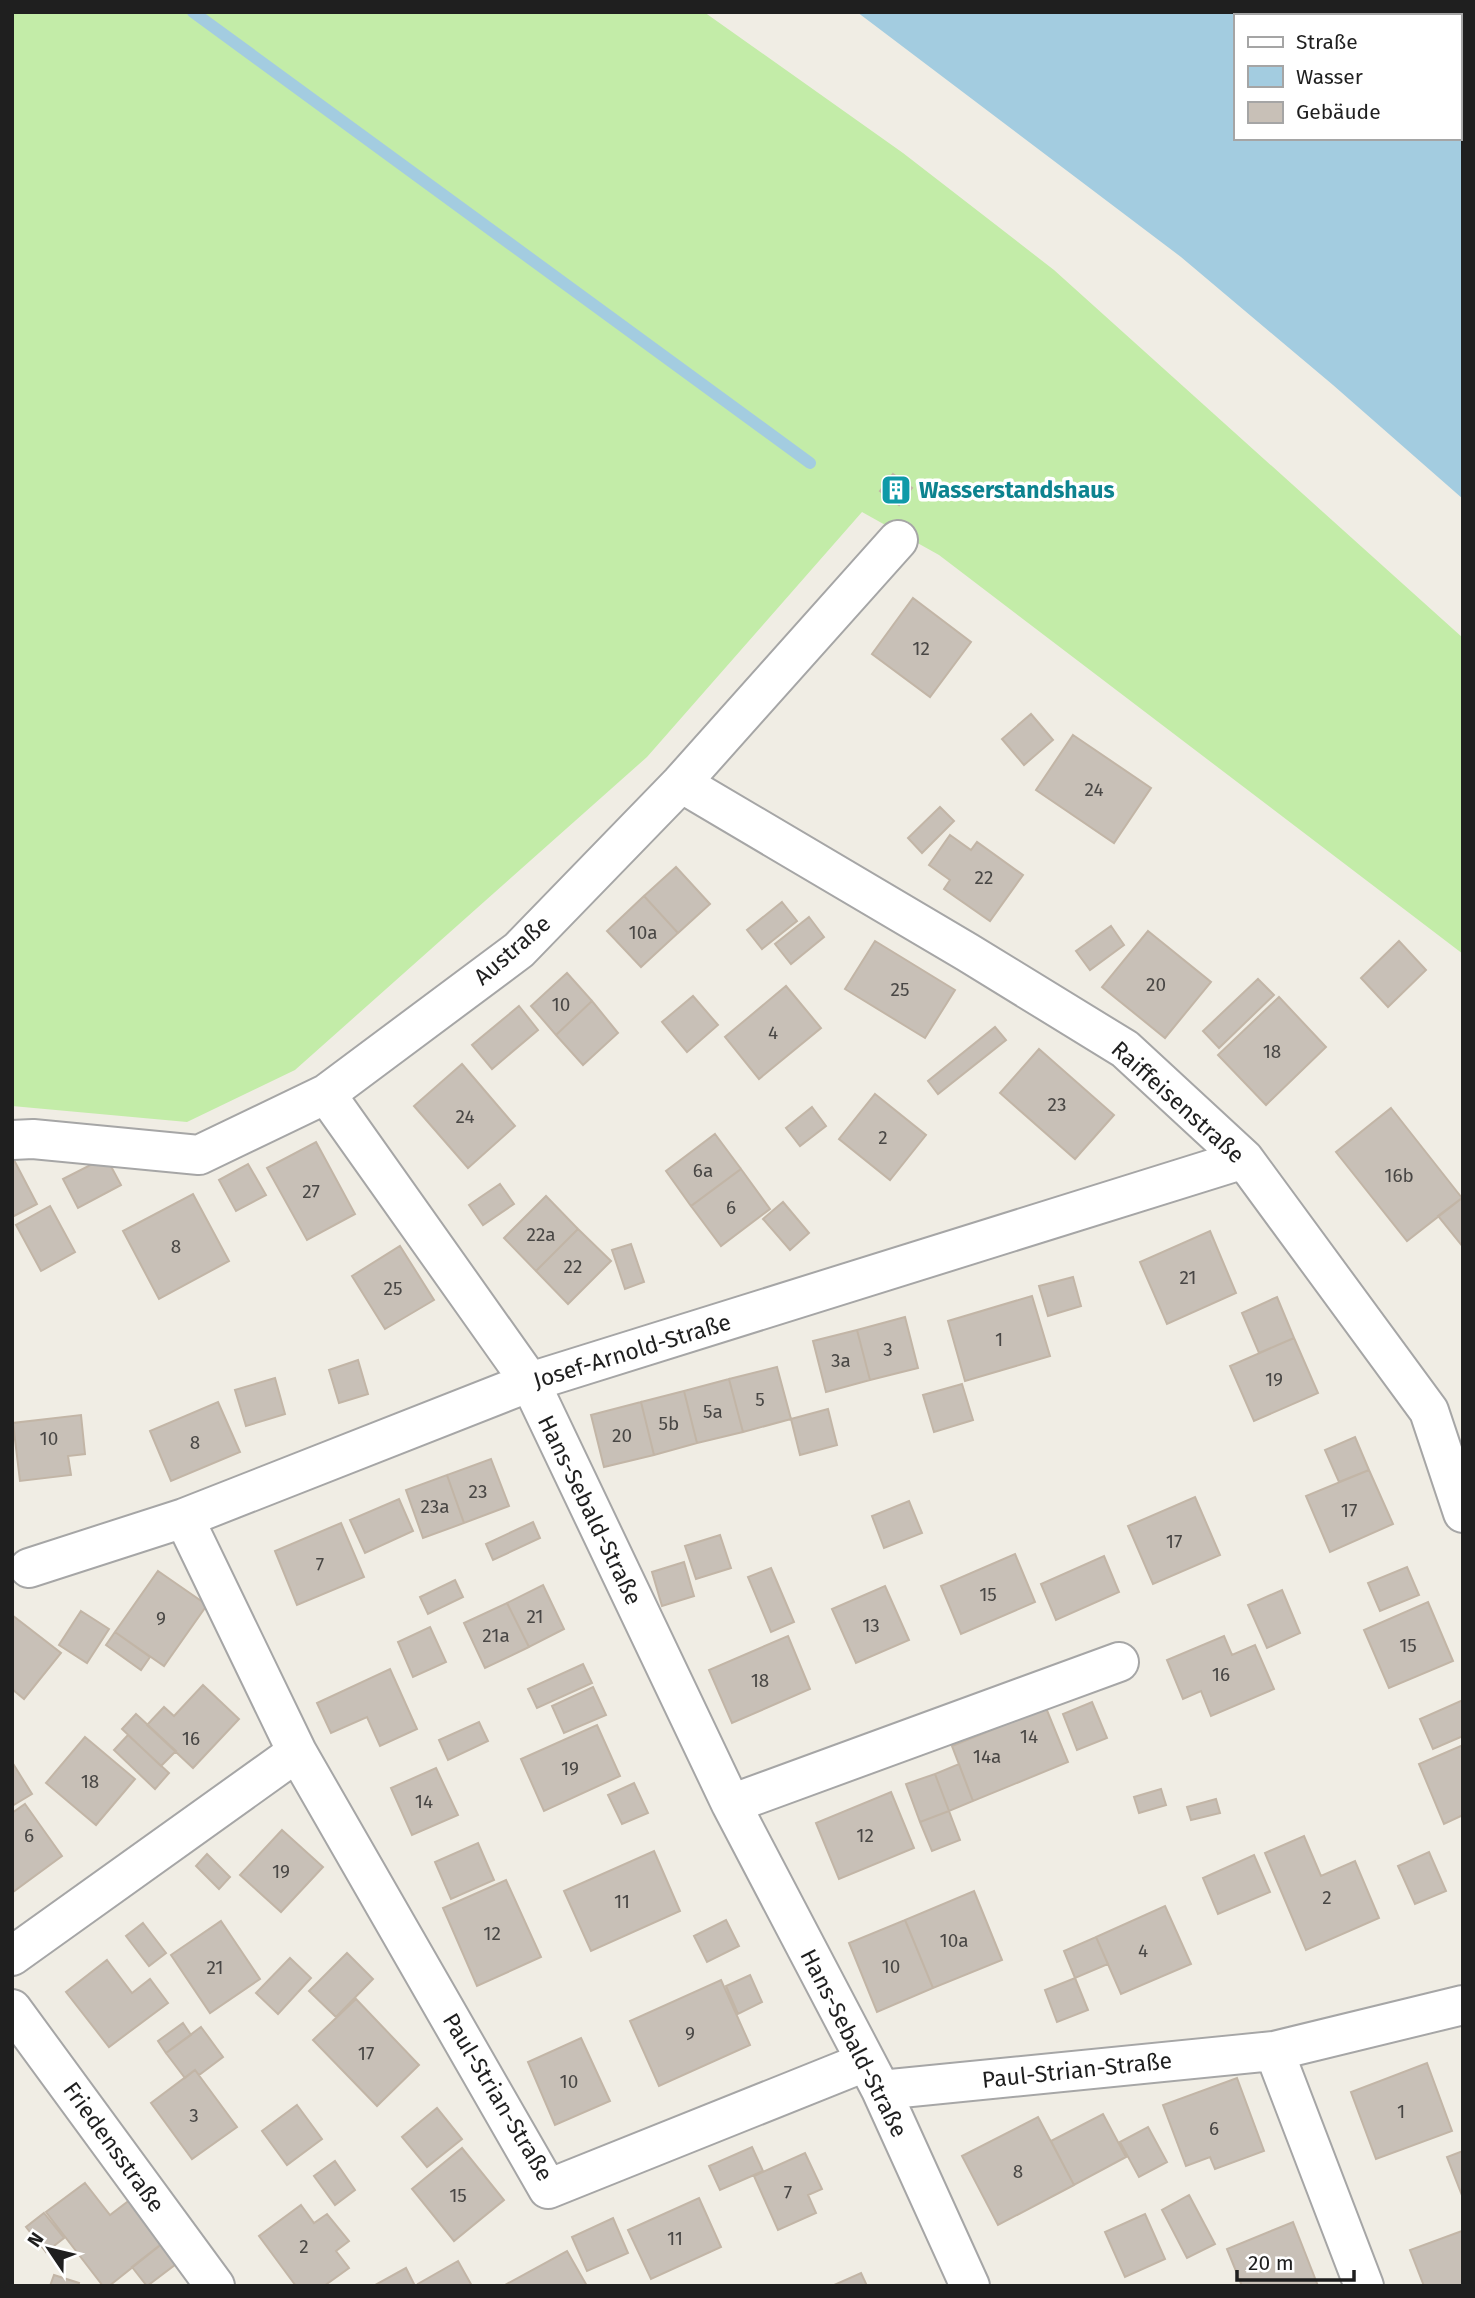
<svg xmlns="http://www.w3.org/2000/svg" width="1475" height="2298" font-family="'Fira Sans',sans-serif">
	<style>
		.grass { fill: #c3eca8 }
		.water { fill: #a3cce0; fill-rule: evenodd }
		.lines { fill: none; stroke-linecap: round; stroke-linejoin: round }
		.stream { stroke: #a3cce0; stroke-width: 12 }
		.building { fill: #c8c0b7; stroke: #c2b5a6; stroke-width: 2 }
		.minor-casing { stroke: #a6a6a6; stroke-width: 42 }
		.minor { stroke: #fff; stroke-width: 38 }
		.labels { text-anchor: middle; stroke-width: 7; stroke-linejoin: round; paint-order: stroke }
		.number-label { font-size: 19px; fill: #494745 }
		.culture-label { font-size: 23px; font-weight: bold; fill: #0d838f; stroke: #fff; text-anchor: start }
		.street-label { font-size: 23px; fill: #1f1f1f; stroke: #fff }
	</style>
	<rect width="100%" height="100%" fill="#f0ede4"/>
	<path class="grass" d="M12,12H704L903,153L1054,270L1463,638V954L939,555L862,512L647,757L295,1070L187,1122L12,1106Z"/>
	<path class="water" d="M857,12H1463V499L1333,385L1181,257ZM1235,16H1459V138H1235Z"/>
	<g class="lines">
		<path class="stream" d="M193,12L810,463"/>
	</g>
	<path class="building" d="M893,474L912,488L899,505L880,491Z
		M913,598L971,642L930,697L872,654Z
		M1031,714L1053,740L1024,765L1002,739Z
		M1073,735L1151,788L1114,843L1036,790Z
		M940,807L954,821L922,853L908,838Z
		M950,835L971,850L977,842L1023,875L990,921L944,889L950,880L929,865Z
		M676,867L710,904L678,933L644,896Z
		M644,896L678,933L641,967L607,931Z
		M782,902L797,921L762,949L747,930Z
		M809,917L824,937L791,964L775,944Z
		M1111,926L1124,945L1090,970L1076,951Z
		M1148,931L1211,982L1165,1038L1102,987Z
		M875,941L955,990L925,1038L845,989Z
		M1399,941L1426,970L1388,1007L1361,978Z
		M567,973L592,1001L556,1035L531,1006Z
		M1258,979L1274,995L1219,1048L1203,1031Z
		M786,986L821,1028L759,1079L725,1037Z
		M693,996L718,1025L687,1052L662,1022Z
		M1279,997L1326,1047L1266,1105L1218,1055Z
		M592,1001L618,1033L583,1065L556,1035Z
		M519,1006L538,1030L492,1069L472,1045Z
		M995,1027L1006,1040L938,1094L928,1081Z
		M1039,1049L1114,1115L1075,1159L1000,1093Z
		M462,1064L515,1126L468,1168L414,1106Z
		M875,1094L926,1135L890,1180L839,1139Z
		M812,1107L826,1126L800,1146L786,1128Z
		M1391,1108L1462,1198L1407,1241L1336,1152Z
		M715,1134L741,1169L691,1206L666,1171Z
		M316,1142L355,1214L307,1240L267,1168Z
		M106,1157L121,1185L78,1208L63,1179Z
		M14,1160L37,1204L12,1217V1161Z
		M248,1164L266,1195L236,1211L219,1180Z
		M741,1169L770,1209L721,1246L691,1206Z
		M500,1184L514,1204L483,1225L469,1205Z
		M193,1194L229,1261L159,1299L123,1231Z
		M546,1196L578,1229L536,1271L504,1238Z
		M1462,1198H1463V1247L1438,1216Z
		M783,1202L809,1233L790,1250L763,1219Z
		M50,1206L75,1252L41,1271L16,1225Z
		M578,1229L611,1261L568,1304L536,1271Z
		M1210,1231L1236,1293L1167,1324L1140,1262Z
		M631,1244L644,1282L625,1289L612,1250Z
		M400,1246L434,1300L385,1329L352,1276Z
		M1073,1277L1081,1306L1048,1316L1039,1286Z
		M1032,1296L1050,1356L965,1381L948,1321Z
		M1277,1297L1294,1338L1259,1353L1242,1313Z
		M905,1317L918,1368L870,1380L857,1330Z
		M857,1330L870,1380L826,1392L813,1341Z
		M1294,1338L1318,1393L1254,1421L1230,1366Z
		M358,1360L368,1394L339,1403L329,1370Z
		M777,1367L791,1419L743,1432L729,1379Z
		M275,1378L285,1414L246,1426L235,1390Z
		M729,1379L743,1432L697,1443L684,1391Z
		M962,1384L973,1420L934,1432L923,1395Z
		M684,1391L697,1443L654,1455L641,1402Z
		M218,1402L240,1452L171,1481L150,1431Z
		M641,1402L654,1455L604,1467L591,1415Z
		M828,1409L837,1445L800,1455L791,1419Z
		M81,1415L85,1454L68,1456L71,1475L20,1481L13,1423Z
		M1355,1437L1369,1470L1339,1482L1325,1450Z
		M491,1459L509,1506L464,1523L447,1475Z
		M1369,1470L1393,1524L1330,1552L1306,1496Z
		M447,1475L464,1523L423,1538L406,1490Z
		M1195,1497L1220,1555L1153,1584L1128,1526Z
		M399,1499L413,1531L365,1553L350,1520Z
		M909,1501L922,1533L884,1548L872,1516Z
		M533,1522L540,1538L493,1560L486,1544Z
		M341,1523L364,1577L297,1605L275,1551Z
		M720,1535L731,1568L696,1579L685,1546Z
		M1015,1554L1035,1602L961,1634L941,1586Z
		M1104,1556L1119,1592L1056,1620L1041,1584Z
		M684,1562L694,1596L662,1606L652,1572Z
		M1407,1567L1419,1595L1380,1611L1368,1583Z
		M771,1568L794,1622L771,1632L748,1577Z
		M158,1571L207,1605L164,1666L115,1632Z
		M455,1580L463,1597L428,1614L420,1597Z
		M543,1585L564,1629L529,1647L507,1603Z
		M885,1586L909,1640L856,1663L832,1609Z
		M1282,1590L1300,1633L1267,1648L1248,1605Z
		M1428,1602L1453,1661L1389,1688L1364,1630Z
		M507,1603L529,1647L485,1668L464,1623Z
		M81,1611L109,1629L87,1663L59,1645Z
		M12,1615L61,1653L24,1699L12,1689Z
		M430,1627L446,1662L413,1677L398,1642Z
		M115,1632L150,1657L141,1670L106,1645Z
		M788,1636L810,1689L732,1723L709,1670Z
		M1224,1636L1232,1655L1255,1645L1274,1689L1211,1716L1201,1691L1183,1699L1167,1660Z
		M583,1664L592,1683L537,1708L528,1689Z
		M390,1669L417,1729L380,1746L367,1717L331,1733L317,1703Z
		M203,1685L239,1719L193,1768L147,1725L164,1707L174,1716Z
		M593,1687L606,1715L564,1733L552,1706Z
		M1463,1700V1736L1433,1749L1420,1719Z
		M1092,1702L1107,1738L1077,1750L1063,1714Z
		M1046,1708L1068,1762L973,1801L952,1746Z
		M136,1714L176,1751L161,1766L122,1729Z
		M479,1722L488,1741L448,1760L439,1740Z
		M597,1725L620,1776L544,1811L521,1759Z
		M128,1735L169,1773L155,1789L114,1750Z
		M85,1737L135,1779L96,1825L46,1783Z
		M1463,1745V1815L1444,1824L1419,1764Z
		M12,1762L32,1794L12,1806Z
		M959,1764L973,1801L949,1811L935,1774Z
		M436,1768L458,1815L412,1835L391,1788Z
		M935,1774L949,1811L920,1822L906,1784Z
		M634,1783L648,1813L622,1824L608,1795Z
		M1161,1789L1166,1805L1139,1813L1134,1797Z
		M891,1792L914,1848L839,1879L816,1823Z
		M1216,1799L1220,1813L1191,1820L1187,1807Z
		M25,1804L62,1856L13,1892L12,1813Z
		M949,1811L960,1840L932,1851L920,1822Z
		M282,1830L323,1867L281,1912L240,1875Z
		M1304,1836L1321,1876L1355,1861L1379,1918L1306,1950L1265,1853Z
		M478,1843L494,1880L451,1899L435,1862Z
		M654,1851L680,1911L591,1951L564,1891Z
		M1429,1852L1446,1891L1415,1904L1398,1866Z
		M207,1854L230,1877L219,1889L196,1866Z
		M1254,1855L1270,1892L1218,1914L1203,1878Z
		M506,1880L541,1957L477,1986L443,1908Z
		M974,1891L1002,1960L933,1988L905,1920Z
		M1165,1906L1191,1964L1121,1994L1096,1937Z
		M726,1920L739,1946L707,1962L694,1936Z
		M905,1920L933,1988L877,2012L849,1943Z
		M221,1921L260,1979L210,2013L171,1955Z
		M143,1923L166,1953L149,1966L126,1936Z
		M1096,1937L1108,1964L1075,1978L1064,1951Z
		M347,1953L373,1979L336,2017L309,1991Z
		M290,1958L311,1978L278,2014L256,1993Z
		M107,1960L132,1993L150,1979L168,2003L109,2047L66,1992Z
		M750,1975L762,2002L738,2014L726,1986Z
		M1075,1978L1088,2010L1057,2022L1045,1990Z
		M721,1980L750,2045L659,2086L630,2021Z
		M356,1999L419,2065L377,2106L313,2040Z
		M183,2023L191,2035L166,2053L158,2041Z
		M201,2027L223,2057L199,2075L195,2070L185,2078L166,2053Z
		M581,2038L610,2101L555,2125L528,2062Z
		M1427,2063L1452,2131L1376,2159L1351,2092Z
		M195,2070L237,2127L192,2159L151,2103Z
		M1237,2078L1264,2151L1215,2169L1210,2157L1186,2166L1163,2105Z
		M297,2105L322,2139L287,2165L262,2131Z
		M437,2108L462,2139L427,2167L402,2137Z
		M1103,2114L1126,2157L1074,2185L1051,2141Z
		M1038,2117L1074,2185L998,2225L962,2156Z
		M1148,2127L1167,2162L1139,2177L1120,2142Z
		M752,2147L763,2171L720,2190L709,2166Z
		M462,2148L504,2200L454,2241L412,2189Z
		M1463,2151V2198L1447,2157Z
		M805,2153L822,2189L808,2195L816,2213L778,2230L754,2176Z
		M335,2161L355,2190L335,2205L314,2176Z
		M85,2183L110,2215L139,2193L173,2235L109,2286H103L46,2212Z
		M1189,2195L1215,2244L1187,2258L1162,2210Z
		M699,2198L721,2247L651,2279L628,2230Z
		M301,2205L314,2223L327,2214L349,2241L336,2251L349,2268L324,2286H296L259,2236Z
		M44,2213L64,2238L46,2252L26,2227Z
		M1145,2214L1165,2259L1125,2277L1105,2232Z
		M613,2218L628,2253L587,2271L572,2237Z
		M1293,2222L1318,2286H1242L1227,2249Z
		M1462,2231L1463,2286H1424L1410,2250Z
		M173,2235L188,2255L147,2286L132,2267Z
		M567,2251L587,2286L505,2285Z
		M458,2261L472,2286H419L418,2284Z
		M406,2268L415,2286L375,2285Z
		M861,2273L867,2286H832Z
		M54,2275L79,2283L78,2286H50Z"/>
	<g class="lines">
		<g class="minor-casing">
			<path id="minor" d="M681,783L967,952L1125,1049L1244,1159L1429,1411L1463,1513
				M326,1094L530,1382L731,1804L881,2090L970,2286
				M12,1140L33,1139L199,1155L326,1094L519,950L681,783L898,540
				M184,1518L297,1752
				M29,1568L184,1518L530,1382L1244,1159
				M731,1804L1119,1662
				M12,1956L297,1752L548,2189L865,2062
				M12,2009L215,2286
				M1274,2051L1364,2286
				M881,2090L1274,2051L1463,2005"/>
		</g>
		<use href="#minor" class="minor"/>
	</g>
	<defs>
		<g id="building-square" transform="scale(1.575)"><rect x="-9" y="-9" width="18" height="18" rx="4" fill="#0f9aa8" stroke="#fff"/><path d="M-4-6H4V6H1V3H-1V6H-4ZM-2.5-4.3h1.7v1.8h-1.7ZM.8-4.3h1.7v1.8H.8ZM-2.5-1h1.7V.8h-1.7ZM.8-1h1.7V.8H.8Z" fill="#fff"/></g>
	</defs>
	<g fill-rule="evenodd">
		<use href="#building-square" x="896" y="490"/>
	</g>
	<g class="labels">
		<g class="number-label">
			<text x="921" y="655">12</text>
			<text x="1094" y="796">24</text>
			<text x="984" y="884">22</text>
			<text x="643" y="939">10a</text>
			<text x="1156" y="991">20</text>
			<text x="900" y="996">25</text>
			<text x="561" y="1011">10</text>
			<text x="773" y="1039">4</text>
			<text x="1272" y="1058">18</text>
			<text x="1057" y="1111">23</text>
			<text x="465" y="1123">24</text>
			<text x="883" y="1144">2</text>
			<text x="703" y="1177">6a</text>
			<text x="1399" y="1182">16b</text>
			<text x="311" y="1198">27</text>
			<text x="731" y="1214">6</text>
			<text x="541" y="1241">22a</text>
			<text x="176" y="1253">8</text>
			<text x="573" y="1273">22</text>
			<text x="1188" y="1284">21</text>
			<text x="393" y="1295">25</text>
			<text x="999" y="1346">1</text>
			<text x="888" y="1356">3</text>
			<text x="841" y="1367">3a</text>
			<text x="1274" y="1386">19</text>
			<text x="760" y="1406">5</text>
			<text x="713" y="1418">5a</text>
			<text x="669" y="1430">5b</text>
			<text x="622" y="1442">20</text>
			<text x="49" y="1445">10</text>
			<text x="195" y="1449">8</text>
			<text x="478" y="1498">23</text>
			<text x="435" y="1513">23a</text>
			<text x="1349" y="1517">17</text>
			<text x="1174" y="1548">17</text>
			<text x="320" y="1571">7</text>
			<text x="988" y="1601">15</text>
			<text x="535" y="1623">21</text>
			<text x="161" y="1625">9</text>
			<text x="871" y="1632">13</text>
			<text x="496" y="1642">21a</text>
			<text x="1408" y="1652">15</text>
			<text x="1221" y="1681">16</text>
			<text x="760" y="1687">18</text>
			<text x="1029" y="1743">14</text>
			<text x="191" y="1745">16</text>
			<text x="987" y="1763">14a</text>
			<text x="570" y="1775">19</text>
			<text x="90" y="1788">18</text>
			<text x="424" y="1808">14</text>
			<text x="29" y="1842">6</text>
			<text x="865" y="1842">12</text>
			<text x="281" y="1878">19</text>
			<text x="1327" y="1904">2</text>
			<text x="622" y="1908">11</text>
			<text x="492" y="1940">12</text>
			<text x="954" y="1947">10a</text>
			<text x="1143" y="1957">4</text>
			<text x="891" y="1973">10</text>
			<text x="215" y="1974">21</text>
			<text x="690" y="2040">9</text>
			<text x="366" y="2060">17</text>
			<text x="569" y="2088">10</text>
			<text x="1401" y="2118">1</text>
			<text x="194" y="2122">3</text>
			<text x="1214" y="2135">6</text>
			<text x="1018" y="2178">8</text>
			<text x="788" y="2199">7</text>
			<text x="458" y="2202">15</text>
			<text x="675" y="2245">11</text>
			<text x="304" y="2253">2</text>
		</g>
		<g class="culture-label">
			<text x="919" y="498">Wasserstandshaus</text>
		</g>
		<g class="street-label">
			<text transform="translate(512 950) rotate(-41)" y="8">Austraße</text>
			<text transform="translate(1178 1102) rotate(42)" y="8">Raiffeisenstraße</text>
			<text transform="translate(632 1351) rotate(-17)" y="8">Josef-Arnold-Straße</text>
			<text transform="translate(590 1510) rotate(64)" y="8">Hans-Sebald-Straße</text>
			<text transform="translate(854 2043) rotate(63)" y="8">Hans-Sebald-Straße</text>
			<text transform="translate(1077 2070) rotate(-6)" y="8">Paul-Strian-Straße</text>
			<text transform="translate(498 2097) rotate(59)" y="8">Paul-Strian-Straße</text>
			<text transform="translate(114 2147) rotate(54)" y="8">Friedensstraße</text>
		</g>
	</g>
	<rect width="1475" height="2298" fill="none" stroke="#1f1f1f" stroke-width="28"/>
	<rect x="1234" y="14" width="228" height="126" fill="#ffffff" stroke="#a5a5a5" stroke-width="2"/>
	<rect x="1248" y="37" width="35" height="10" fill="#ffffff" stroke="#a5a5a5" stroke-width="2"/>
	<text x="1296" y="49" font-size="21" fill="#1f1f1f">Straße</text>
	<rect x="1248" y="66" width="35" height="21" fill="#a3cce0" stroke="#a5a5a5" stroke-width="2"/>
	<text x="1296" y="84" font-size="21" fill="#1f1f1f">Wasser</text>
	<rect x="1248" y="102" width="35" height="21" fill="#c8c0b7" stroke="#a5a5a5" stroke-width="2"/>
	<text x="1296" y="119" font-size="21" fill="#1f1f1f">Gebäude</text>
	<g transform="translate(49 2249) rotate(305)" stroke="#ffffff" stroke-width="5" paint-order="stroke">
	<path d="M0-5L12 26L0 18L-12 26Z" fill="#1f1f1f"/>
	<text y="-10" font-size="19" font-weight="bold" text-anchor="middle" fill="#1f1f1f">N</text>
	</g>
	<path d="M1237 2270v10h117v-10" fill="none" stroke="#1f1f1f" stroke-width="3.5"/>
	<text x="1248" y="2270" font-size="21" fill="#1f1f1f" stroke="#ffffff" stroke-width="5" paint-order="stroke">20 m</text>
</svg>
